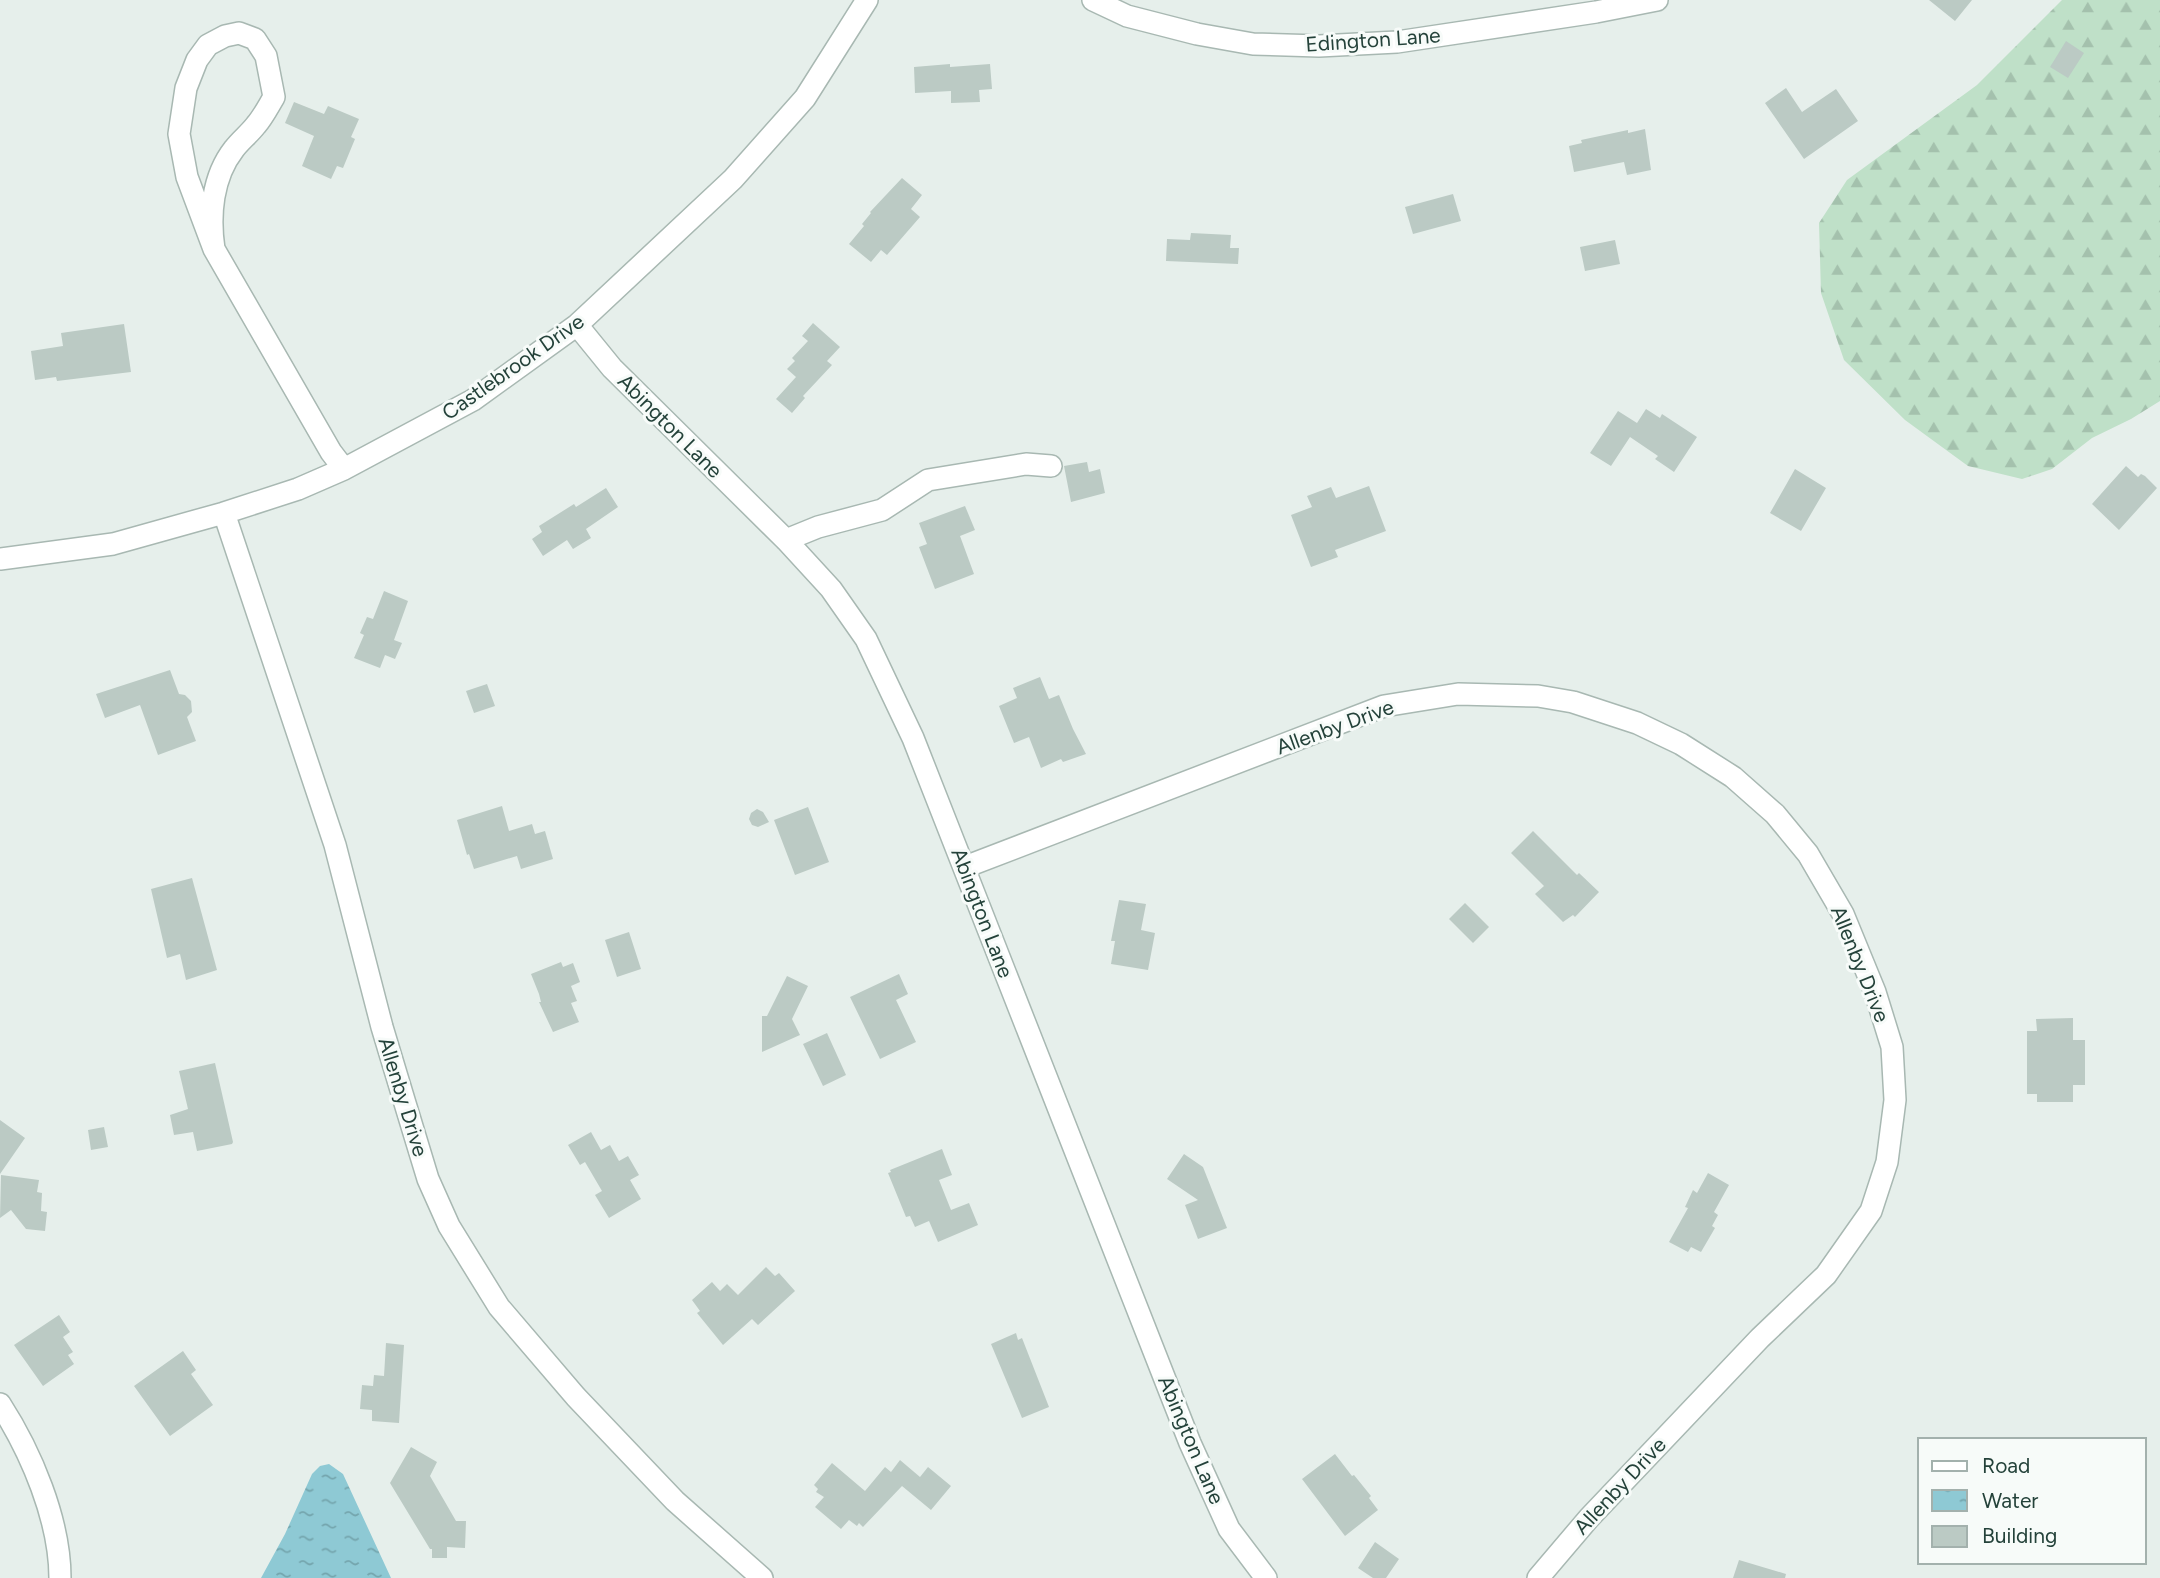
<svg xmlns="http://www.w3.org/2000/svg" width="2160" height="1578" font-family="Figtree,sans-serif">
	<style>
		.forest { fill: url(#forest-firs) }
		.water { fill: url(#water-ripples) }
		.building { fill: #bbcac4 }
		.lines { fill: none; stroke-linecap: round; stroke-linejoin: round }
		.minor-casing { stroke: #a8b8b2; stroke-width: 24 }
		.minor { stroke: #fff; stroke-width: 21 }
		.labels { text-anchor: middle; stroke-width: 6; stroke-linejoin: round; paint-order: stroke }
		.street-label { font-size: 21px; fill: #24423a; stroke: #f7fbf9 }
	</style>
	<defs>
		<pattern id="forest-firs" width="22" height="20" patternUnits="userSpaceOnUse" patternTransform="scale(1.75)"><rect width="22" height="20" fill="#bfe0c8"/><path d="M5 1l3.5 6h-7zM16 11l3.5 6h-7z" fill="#a4c1ad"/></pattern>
		<pattern id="water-ripples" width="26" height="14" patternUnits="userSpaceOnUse" patternTransform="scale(1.75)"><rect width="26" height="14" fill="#8ec9d4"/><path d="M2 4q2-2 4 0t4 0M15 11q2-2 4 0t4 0" fill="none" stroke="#74a5ad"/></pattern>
	</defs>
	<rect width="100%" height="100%" fill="#e6efeb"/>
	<path class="forest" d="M2062,0H2160V401L2131,419L2092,438L2052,469L2022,479L1968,466L1905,420L1844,360L1821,293L1819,223L1847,180L1977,85Z"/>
	<path class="water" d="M329,1464L343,1474L391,1578H261L285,1534L312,1474L320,1466Z"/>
	<path class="building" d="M1929,0H1972L1955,21Z
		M2066,41L2084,53L2068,78L2050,67Z
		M950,64V67L990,64L992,89L979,90L980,102L951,103V91L915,93L914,67Z
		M1786,88L1802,112L1836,89L1858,121L1804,159L1765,103Z
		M294,102L324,114L328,106L359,119L351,137L355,139L343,168L337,166L331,179L302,166L314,136L285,123Z
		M1645,129L1651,170L1627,175L1624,162L1574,172L1569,146L1582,143L1581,140L1628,130V133Z
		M902,178L922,195L911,209L920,217L887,255L881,250L871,262L849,244L864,226L862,224L871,213L870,212Z
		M1453,194L1461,221L1413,234L1405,207Z
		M1191,233L1231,235L1230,248H1239L1238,264L1166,261L1167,239L1190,240Z
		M1615,240L1620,264L1585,271L1580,247Z
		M813,323L840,347L827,361L832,365L803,396L805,398L792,413L776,399L796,377L787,369L795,361L792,358L808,341L802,336Z
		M124,324L131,372L57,381L56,377L35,380L31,351L63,346L61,333Z
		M1646,409L1660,418L1662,414L1697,437L1674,472L1655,459L1658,456L1630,437L1611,466L1590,453L1618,411L1637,423Z
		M1087,462L1089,472L1100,469L1105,493L1071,502L1064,466Z
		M2126,466L2138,477L2141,474L2145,476L2157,488L2119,530L2092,504Z
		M1795,469L1826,488L1801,531L1770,513Z
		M1369,486L1386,531L1335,550L1338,557L1311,567L1291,515L1312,507L1307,496L1331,487L1336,498Z
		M606,488L618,507L586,529L591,538L573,549L567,540L543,556L532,539L542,532L539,526L574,504L576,507Z
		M965,506L975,530L960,536L974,574L935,589L919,547L927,544L919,523Z
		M384,591L408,601L394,640L402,643L395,659L385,655L380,668L354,658L364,635L360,633L367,617L373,619Z
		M170,670L179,694L185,695L191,701L192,712L187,717L196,741L158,755L140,705L105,718L96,694Z
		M1040,677L1049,699L1059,695L1073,729L1086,754L1063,762L1061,759L1041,768L1029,737L1014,743L999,706L1017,698L1013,688Z
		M487,684L495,706L474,713L466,691Z
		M502,806L509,831L532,824L535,834L545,831L553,859L521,869L517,856L474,869L469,854L467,855L457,820Z
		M808,807L829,862L795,875L774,820Z
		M757,809L763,812L769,822L758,827L752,825L749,819L751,813Z
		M1533,831L1577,875L1579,873L1599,892L1575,917L1573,915L1563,922L1535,894L1544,886L1511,853Z
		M192,878L217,970L186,980L180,954L167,958L151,889Z
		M1119,900L1146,904L1141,930L1155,933L1148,970L1111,964L1115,941H1111Z
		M1465,903L1489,927L1473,943L1449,919Z
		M629,932L641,969L617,977L605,940Z
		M561,962L563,967L573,963L580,982L571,986L577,1001L571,1003L579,1022L553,1032L539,1002H541L539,994L531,974Z
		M899,974L908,994L896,1000L916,1042L880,1059L850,997Z
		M787,976L808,986L792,1019L800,1035L762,1052V1016H767Z
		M2073,1018V1040H2085V1085H2073V1102H2037V1094H2027V1031H2037L2036,1019Z
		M827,1033L846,1075L823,1086L803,1044Z
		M215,1063L233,1142L232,1144L197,1151L193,1132L174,1135L170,1115L188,1109L179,1071Z
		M0,1120L25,1138L0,1174Z
		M104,1127L108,1147L91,1150L88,1130Z
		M591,1132L601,1150L610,1145L619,1161L628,1156L639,1175L630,1180L641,1199L609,1218L595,1195L602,1191L585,1162L580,1165L568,1145Z
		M942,1149L952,1175L939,1180L951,1210L969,1203L978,1225L938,1242L929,1221L915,1227L910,1216L906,1217L888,1173L891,1172L890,1170Z
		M1184,1154L1203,1167L1227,1228L1198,1239L1185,1205L1198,1200L1167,1179Z
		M1708,1173L1729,1185L1714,1212L1718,1215L1712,1226L1715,1228L1701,1252L1691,1247L1688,1252L1669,1242L1688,1208L1685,1207L1693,1190L1697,1193Z
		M1,1175L39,1180L37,1192L42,1193L41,1211L47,1212L45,1231L26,1229L11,1210L0,1218Z
		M766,1267L775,1276L779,1273L795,1291L758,1325L752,1319L723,1345L697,1313L700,1311L692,1300L712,1282L720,1291L727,1284L738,1295Z
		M59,1315L70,1332L63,1337L73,1352L68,1355L74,1364L43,1386L14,1345Z
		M1016,1333L1018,1340L1022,1338L1049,1407L1022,1418L991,1344Z
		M386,1343L404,1345L399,1423L372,1421V1410L360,1409L362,1385L373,1386L374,1375L384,1376Z
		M183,1351L196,1370L191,1374L213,1405L170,1436L134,1386Z
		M411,1447L437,1462L430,1476L456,1521H466L465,1548L447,1547V1558H432V1549H430L390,1483Z
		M1335,1454L1352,1476L1354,1475L1371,1496L1369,1498L1378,1510L1345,1536L1302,1479Z
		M900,1460L920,1477L928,1467L951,1486L931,1510L902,1486L863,1527L859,1523L857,1526L849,1520L841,1529L815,1507L824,1497L816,1492L818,1489L814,1485L832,1463L865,1491L885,1467L891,1472Z
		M1375,1542L1399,1559L1386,1578H1373L1358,1568Z
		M1739,1560L1786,1574L1785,1578H1733Z"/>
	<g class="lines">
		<g class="minor-casing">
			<path id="minor" d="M1093,0L1127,16L1197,34L1253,44L1319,46L1397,42L1596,12L1657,0
				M214,249C209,216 212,177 234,149C240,141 249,134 256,125C263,117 268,107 274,97L266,56L255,39L239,33L225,36L208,45L197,60L186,88L179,134L187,177L214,249L331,452L344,469
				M577,325L612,368L786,540L831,589L866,639L913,738L1190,1443L1229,1529L1266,1578
				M224,513L335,845L382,1027L404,1100L428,1179L449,1226L499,1307L576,1397L675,1501L762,1578
				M786,540L818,527L882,510L928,480L1026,464L1051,466
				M0,559L113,544L224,513L298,489L344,469L473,400L577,325L733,179L805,98L867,0
				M965,867L1384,706L1458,694L1538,696L1573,702L1637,723L1681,744L1733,777L1775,814L1808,854L1843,914L1875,992L1892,1047L1895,1100L1887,1162L1871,1211L1826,1275L1760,1338L1589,1518L1538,1578
				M0,1404C31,1452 60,1520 60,1578"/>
		</g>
		<use href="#minor" class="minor"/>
	</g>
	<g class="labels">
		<g class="street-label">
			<text transform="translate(1373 40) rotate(-4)" y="7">Edington Lane</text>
			<text transform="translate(513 367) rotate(-35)" y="7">Castlebrook Drive</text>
			<text transform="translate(670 426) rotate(45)" y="7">Abington Lane</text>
			<text transform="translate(1335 727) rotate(-20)" y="7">Allenby Drive</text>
			<text transform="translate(982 913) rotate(69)" y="7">Abington Lane</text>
			<text transform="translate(1860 964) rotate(68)" y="7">Allenby Drive</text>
			<text transform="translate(403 1097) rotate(73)" y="7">Allenby Drive</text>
			<text transform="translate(1191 1440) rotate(67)" y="7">Abington Lane</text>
			<text transform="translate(1620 1486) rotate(-47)" y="7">Allenby Drive</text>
		</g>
	</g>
	<rect x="1918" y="1438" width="228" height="126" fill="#f7fbf9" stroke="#a3b1ad" stroke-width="2"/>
	<rect x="1932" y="1461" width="35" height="10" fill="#ffffff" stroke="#a3b1ad" stroke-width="2"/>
	<text x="1982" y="1473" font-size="21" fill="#24423a">Road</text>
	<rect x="1932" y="1490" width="35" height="21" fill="url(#water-ripples)" stroke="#a3b1ad" stroke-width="2"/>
	<text x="1982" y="1508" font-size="21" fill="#24423a">Water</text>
	<rect x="1932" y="1526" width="35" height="21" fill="#bbcac4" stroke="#a3b1ad" stroke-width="2"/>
	<text x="1982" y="1543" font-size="21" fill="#24423a">Building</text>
</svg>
